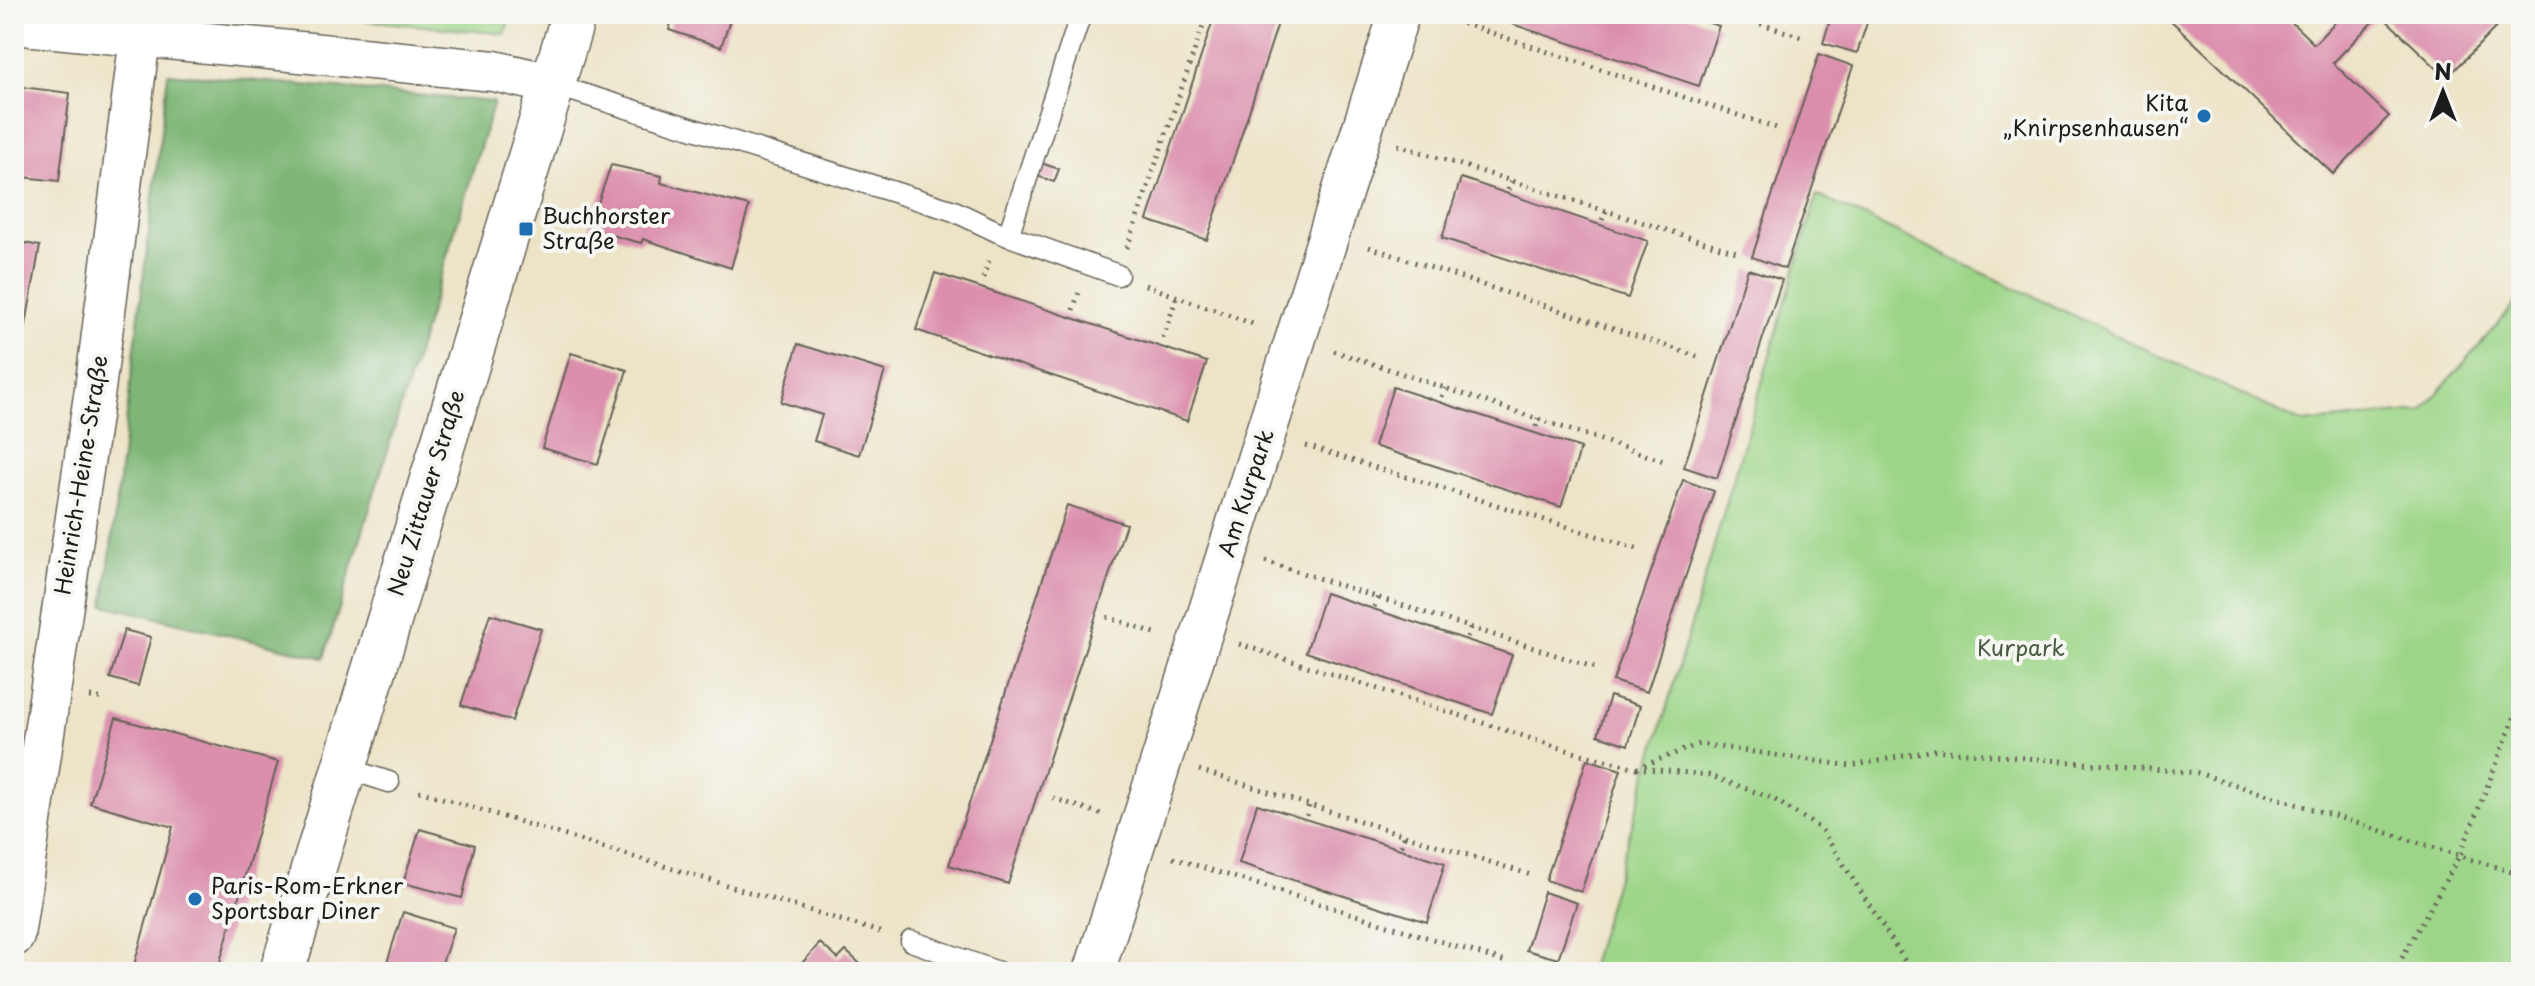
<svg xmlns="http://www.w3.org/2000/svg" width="2535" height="986" font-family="'Playpen Sans',sans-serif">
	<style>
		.green { fill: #9cd587; stroke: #5c7852; stroke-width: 2 }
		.forest { fill: #7db674; stroke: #4c6948; stroke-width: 2 }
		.building { fill: #db8fad }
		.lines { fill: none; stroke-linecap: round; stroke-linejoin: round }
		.lane-casing { stroke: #656258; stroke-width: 23 }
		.street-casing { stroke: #656258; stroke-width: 43 }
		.secondary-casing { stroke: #656258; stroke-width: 47 }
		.path { stroke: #656258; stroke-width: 5; stroke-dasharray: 2 6; stroke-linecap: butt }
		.lane { stroke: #fff; stroke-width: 20 }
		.street { stroke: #fff; stroke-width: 40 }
		.secondary { stroke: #fff; stroke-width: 44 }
		.poi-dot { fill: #1f6fb2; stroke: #f6f6f2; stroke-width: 3 }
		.labels { text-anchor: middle; stroke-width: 8; stroke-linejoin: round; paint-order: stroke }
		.poi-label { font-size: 22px; fill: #1c1c1c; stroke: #f6f6f2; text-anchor: start }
		.street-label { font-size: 22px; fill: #1c1c1c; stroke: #f6f6f2 }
		.park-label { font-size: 22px; fill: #495d41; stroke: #f6f6f2 }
	</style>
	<rect width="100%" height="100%" fill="#f6f6f2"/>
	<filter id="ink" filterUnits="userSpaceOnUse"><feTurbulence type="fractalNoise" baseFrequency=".0125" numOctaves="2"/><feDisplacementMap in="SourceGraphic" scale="16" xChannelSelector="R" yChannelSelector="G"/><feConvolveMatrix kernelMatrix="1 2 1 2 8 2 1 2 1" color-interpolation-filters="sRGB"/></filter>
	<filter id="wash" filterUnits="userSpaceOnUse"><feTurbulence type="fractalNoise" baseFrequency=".006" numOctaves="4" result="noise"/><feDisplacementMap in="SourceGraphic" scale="32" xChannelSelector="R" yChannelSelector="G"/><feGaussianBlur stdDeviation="1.8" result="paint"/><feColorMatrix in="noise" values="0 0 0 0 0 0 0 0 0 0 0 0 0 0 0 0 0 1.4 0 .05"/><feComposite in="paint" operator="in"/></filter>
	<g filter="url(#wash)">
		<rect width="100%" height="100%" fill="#ede4c7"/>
		<path class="green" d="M301,14H511L505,34Z
			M1817,195L2303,423L2422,411L2521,297V972H1589Z"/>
		<path class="forest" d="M168,73L494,102L324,658L104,605Z"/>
		<g id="blocks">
			<path class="building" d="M674,14H732L721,47L669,30Z
				M1215,14H1281L1207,240L1147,220Z
				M1516,14H1681L1719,26L1699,86L1512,24Z
				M1832,14H1870L1857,53L1823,43Z
				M2164,14H2283L2314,44L2343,14H2380L2333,63L2389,116L2333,174Z
				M2380,14H2494L2502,21L2447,78Z
				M1819,54L1853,66L1785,269L1752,257Z
				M14,86L70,93L59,181L14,176Z
				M1041,163L1059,169L1054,182L1037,176Z
				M611,165L662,176L661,183L749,206L731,268L643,239L641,243L589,229Z
				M1461,178L1648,241L1628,298L1442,238Z
				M14,241L40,246L20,358L14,357Z
				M1748,269L1782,280L1717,478L1684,467Z
				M935,273L1207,362L1187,421L916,330Z
				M798,344L885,371L859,455L814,441L822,415L781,402Z
				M571,353L627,370L598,464L542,448Z
				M1393,387L1581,448L1561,507L1374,446Z
				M1683,480L1714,491L1647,692L1613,681Z
				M1067,505L1126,524L1008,884L949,865Z
				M1325,593L1512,655L1492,714L1306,652Z
				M490,614L541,629L512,721L461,705Z
				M124,630L151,637L138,686L110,678Z
				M1610,696L1640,706L1628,745L1598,735Z
				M116,718L278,762L217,972H132L173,827L90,803Z
				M1587,759L1621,770L1581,892L1546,880Z
				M1257,804L1445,863L1427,922L1239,863Z
				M420,829L475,845L462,898L403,883Z
				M1544,892L1577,903L1558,959L1526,950Z
				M403,912L454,928L439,972H384Z
				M820,943L838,959L846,951L869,972H794Z"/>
		</g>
	</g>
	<g filter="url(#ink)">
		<use href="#blocks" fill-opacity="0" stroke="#656258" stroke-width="2"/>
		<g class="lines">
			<g class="lane-casing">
				<path id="lane" d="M551,84L954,211L998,232L1118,275
					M1008,236L1081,14
					M342,767L389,782
					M911,941L998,972"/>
			</g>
			<g class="street-casing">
				<path id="street" d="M14,24L494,71L551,84
					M14,936L95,389L143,14
					M1094,972L1399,14"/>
			</g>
			<g class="secondary-casing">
				<path id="secondary" d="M282,972L574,14"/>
			</g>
			<path class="path" d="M1730,14L1805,38
				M1440,16L1777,128
				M1398,145L1736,252
				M1508,190L1511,181
				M1602,220L1606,211
				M1369,247L1702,358
				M1127,248L1207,14
				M983,278L989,260
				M1145,285L1256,325
				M1073,310L1079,292
				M1163,338L1177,296
				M1334,351L1667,462
				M1442,397L1445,388
				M1536,427L1538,418
				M1306,446L1639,549
				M1265,561L1599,669
				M1374,607L1378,597
				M1107,617L1158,634
				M1467,637L1471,626
				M1239,644L1573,752L1637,768L1708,775L1772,798L1821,829L1912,972
				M90,697L105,699
				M1637,768L1699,744L1851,766L1934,750L2198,773L2521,875
				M1199,770L1534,876
				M419,791L883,933
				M1053,798L1101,814
				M1307,816L1309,805
				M1401,846L1404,835
				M1173,858L1506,962
				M2394,972L2461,853L2521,701"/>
			<use href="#lane" class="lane"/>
			<use href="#street" class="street"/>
			<use href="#secondary" class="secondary"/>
		</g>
	</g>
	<g class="poi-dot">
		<circle cx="2204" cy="116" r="8"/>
		<rect x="518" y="221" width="16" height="16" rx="4"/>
		<circle cx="195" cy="899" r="8"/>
	</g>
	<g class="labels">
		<g class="poi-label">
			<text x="2188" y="111" text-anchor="end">Kita<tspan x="2188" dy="25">„Knirpsenhausen“</tspan></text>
			<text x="542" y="224">Buchhorster<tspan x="542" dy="25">Straße</tspan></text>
			<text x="211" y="894">Paris-Rom-Erkner<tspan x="211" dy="25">Sportsbar Diner</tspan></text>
		</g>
		<g class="street-label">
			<text transform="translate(81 475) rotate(-81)" y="8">Heinrich-Heine-Straße</text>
			<text transform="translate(426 493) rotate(-73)" y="8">Neu Zittauer Straße</text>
			<text transform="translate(1246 493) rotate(-72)" y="8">Am Kurpark</text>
		</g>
		<g class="park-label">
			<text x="2021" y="656">Kurpark</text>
		</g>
	</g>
	<rect width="2535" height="986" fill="none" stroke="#f6f6f2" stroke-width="48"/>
	<g transform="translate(2443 92)" stroke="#f6f6f2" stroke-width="6" paint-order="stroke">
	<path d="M0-6L14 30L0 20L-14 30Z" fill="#1c1c1c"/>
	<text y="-12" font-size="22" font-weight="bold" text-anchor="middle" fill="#1c1c1c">N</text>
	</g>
</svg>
